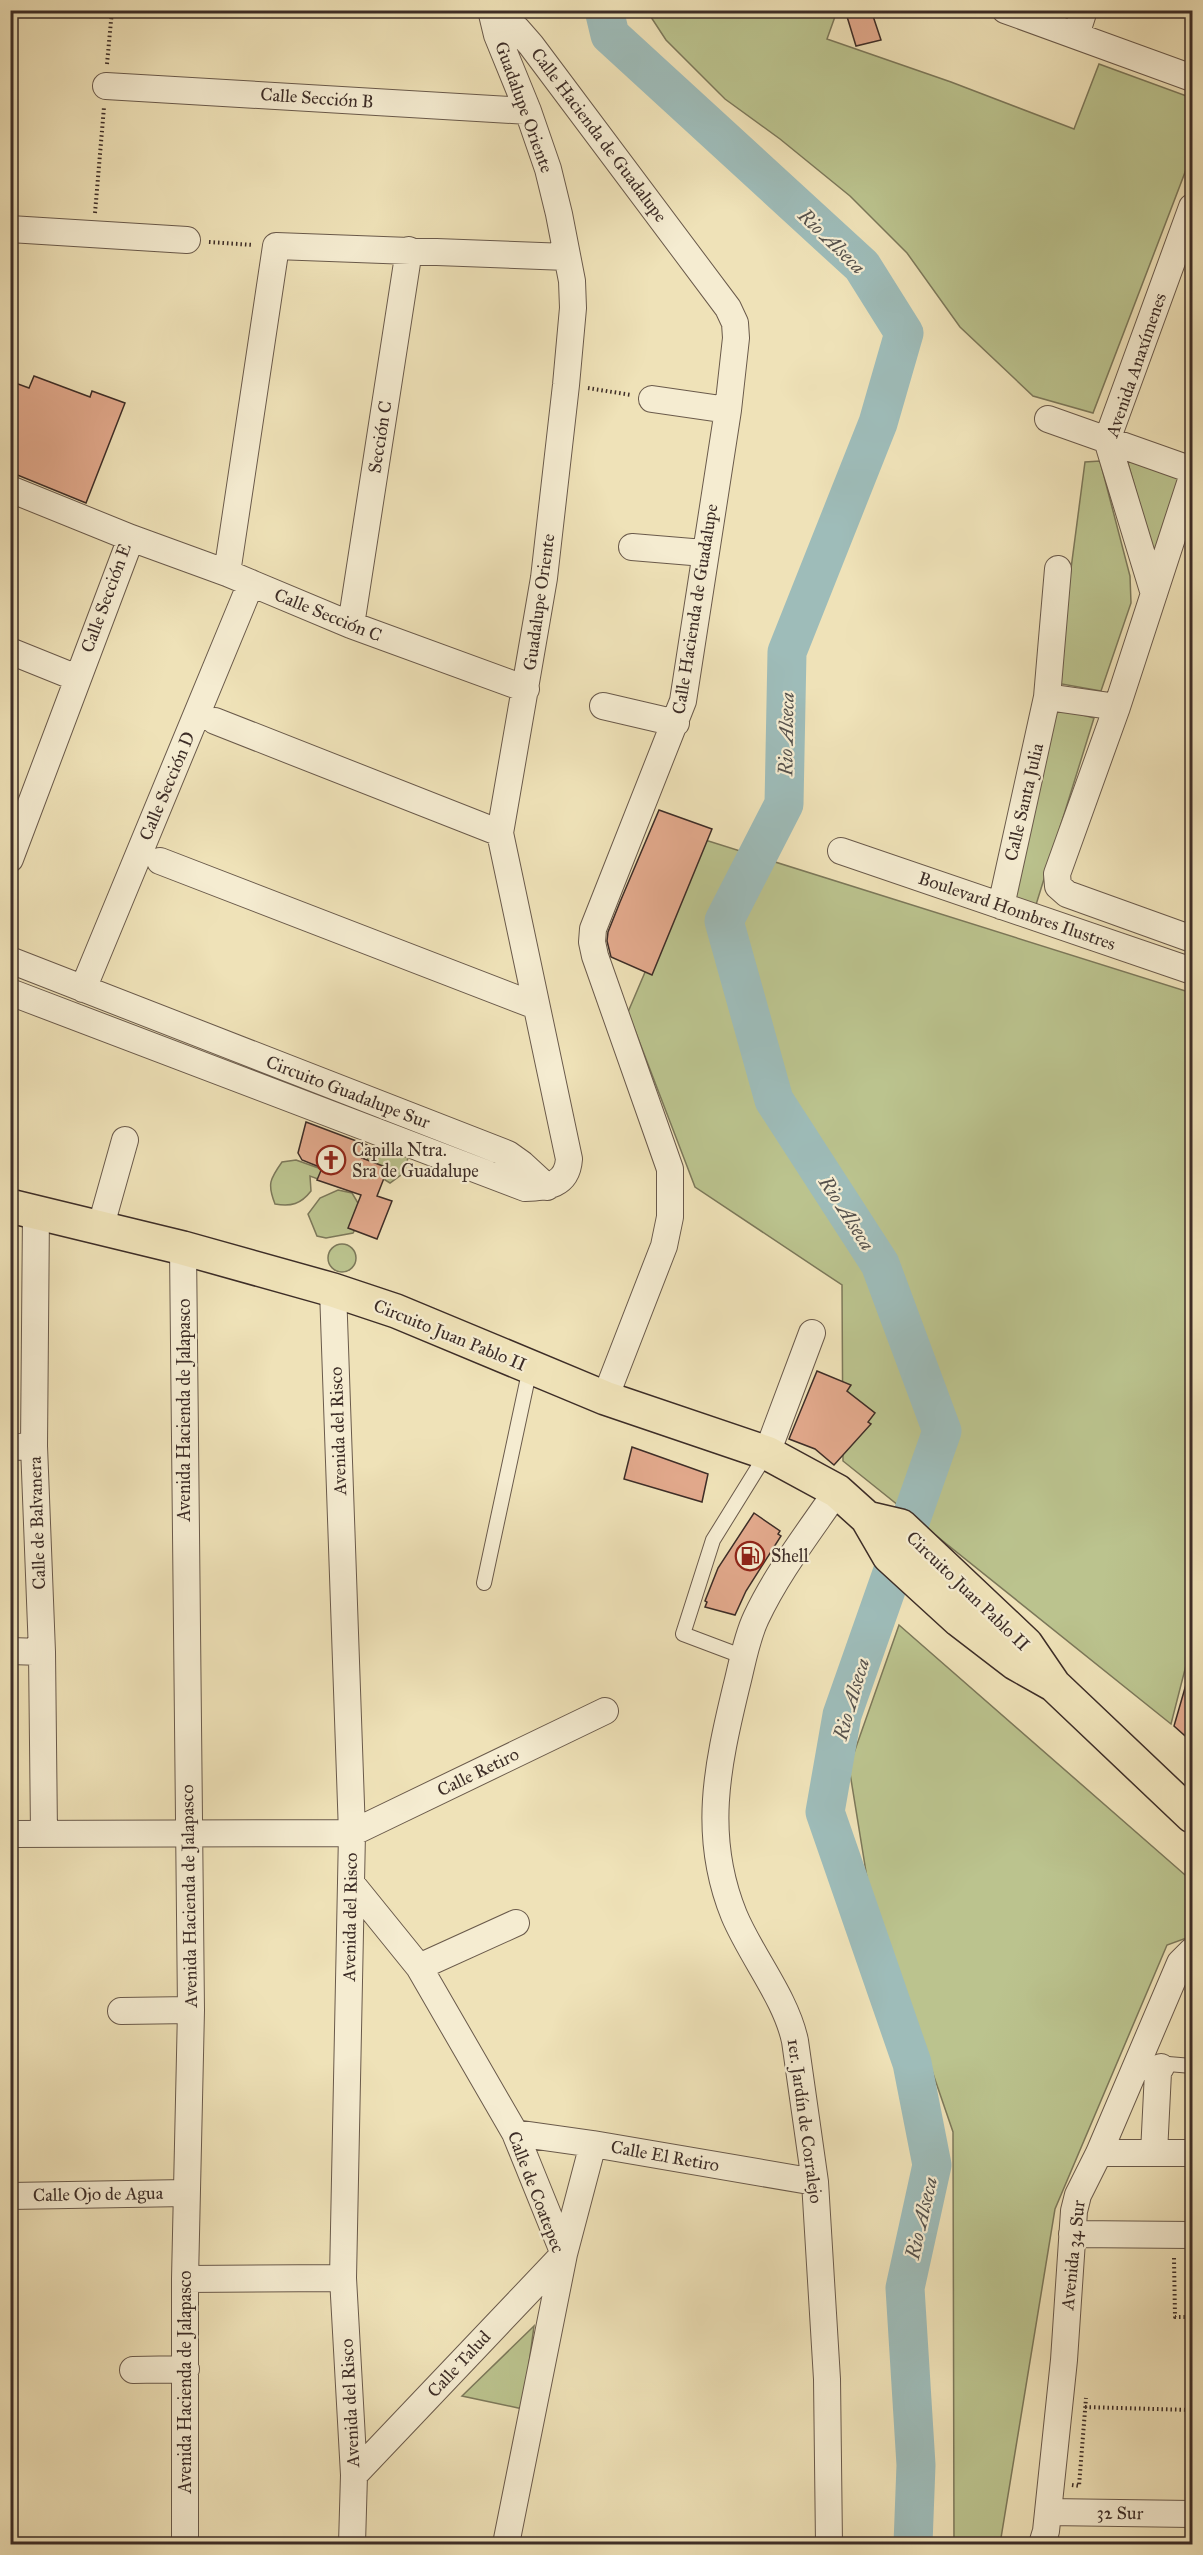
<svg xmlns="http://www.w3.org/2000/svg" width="1203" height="2555" font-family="'IM FELL Great Primer',serif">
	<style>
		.green { fill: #bbc38e; stroke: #7c785a; stroke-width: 1.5 }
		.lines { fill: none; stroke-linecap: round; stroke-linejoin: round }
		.river { stroke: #9ebcb9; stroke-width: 39 }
		.building { fill: #e2a98c; stroke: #3d2d27; stroke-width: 1.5 }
		.lane-casing { stroke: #6a5a4b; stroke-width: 16 }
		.street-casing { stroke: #6a5a4b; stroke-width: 28 }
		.primary-casing { stroke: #3d2d27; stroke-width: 36 }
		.path { stroke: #3d2d27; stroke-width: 4; stroke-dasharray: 1.5 3; stroke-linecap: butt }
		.lane { stroke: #f5ecd1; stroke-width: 14 }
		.street { stroke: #f5ecd1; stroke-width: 26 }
		.primary { stroke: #efe2b8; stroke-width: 33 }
		.labels { text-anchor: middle; stroke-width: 4.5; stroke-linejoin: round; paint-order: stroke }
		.street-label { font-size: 18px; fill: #3d2d27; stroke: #f5ecd1 }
		.poi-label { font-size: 18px; fill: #3d2d27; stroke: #f5ecd1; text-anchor: start }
		.water-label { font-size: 20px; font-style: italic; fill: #55514c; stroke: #f5ecd1 }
	</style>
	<rect width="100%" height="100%" fill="#efe2b8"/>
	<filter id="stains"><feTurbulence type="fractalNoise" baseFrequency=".00333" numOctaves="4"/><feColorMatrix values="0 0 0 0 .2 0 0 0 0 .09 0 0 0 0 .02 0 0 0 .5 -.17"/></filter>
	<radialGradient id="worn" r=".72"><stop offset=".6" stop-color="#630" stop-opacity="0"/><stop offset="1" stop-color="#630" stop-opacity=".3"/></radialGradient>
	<path class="green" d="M647,11H837L827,39L951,82L1074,129L1099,64L1192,98V154L1093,413L1033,396L960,327L907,253L850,196L780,139L725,99L666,40Z
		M1127,460L1180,478L1156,561Z
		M1100,461L1130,576L1131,603L1101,691L1056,683L1085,462Z
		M1057,708L1094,718L1035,908L1014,899Z
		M702,839L1192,993V1642L1171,1724L843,1461L842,1285L695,1187L628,1012Z
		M394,1146L408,1157L405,1172L390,1183L377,1175L367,1163L368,1153L378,1147Z
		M296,1160L352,1180L348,1190L310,1176L311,1191C301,1204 291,1207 275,1204C267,1184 270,1179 282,1162Z
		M338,1190L352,1193L364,1213L353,1233L326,1238L317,1236L308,1214L320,1198Z
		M328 1258a14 14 0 1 1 28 0a14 14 0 1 1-28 0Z
		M899,1625L1192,1881V1936L1167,1945L1055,2209L1000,2544H954L953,2132L868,1884L849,1767Z
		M534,2326L523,2409L462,2396Z"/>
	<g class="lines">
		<path class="river" d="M604,10L610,35L862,266L904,333L878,423L787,652L784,804L724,921L774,1100L880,1264L942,1431L842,1715L825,1812L912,2063L932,2165L905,2288L916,2465L913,2544"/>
	</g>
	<path class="building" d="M845,10H871L881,40L856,46Z
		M34,376L90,397L92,391L125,403L86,503L10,472V381L29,388Z
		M659,810L712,829L652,975L611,957L607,941L608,932L620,902Z
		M306,1122L367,1145L362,1158L388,1168L377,1196L392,1201L377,1239L348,1228L361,1195L317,1180L322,1168L302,1160L298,1153Z
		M817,1371L851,1385L847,1391L875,1413L868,1422L871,1424L834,1465L815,1449L789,1439Z
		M632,1447L708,1474L702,1502L624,1479Z
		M754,1513L780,1531L778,1534L781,1536L746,1591L735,1615L705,1607L707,1602L705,1601L718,1568Z
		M1187,1681H1192V1742L1174,1726Z"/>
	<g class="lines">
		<g class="lane-casing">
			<path id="lane" d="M484,1583L530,1368
				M744,1657L683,1634L713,1540L767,1453
				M1161,2067L1168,2064L1192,2066"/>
		</g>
		<g class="street-casing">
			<path id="street" d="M491,10L517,29L531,45L728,308L735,323L736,338L728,410L683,701L593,929L592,942L595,956L670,1169V1217L664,1246L605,1398
				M1005,10L1192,78
				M1076,35L1084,10
				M106,86L528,111
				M10,229L187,240
				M652,399L728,410
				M1048,419L1192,470
				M1192,477L1117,707L1057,874L1058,886L1067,894L1192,939
				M10,489L131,538L227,573L351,625L526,689
				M632,547L704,553
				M227,573L276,246L567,257
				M1154,594L1107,440L1192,207
				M351,625L409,250
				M10,651L77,678
				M1047,697L1117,707
				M603,706L676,723
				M215,721L500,833
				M841,851L1192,971
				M10,859L131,538
				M160,861L536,1006
				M1001,906L1047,697L1058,569
				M10,960L508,1154L522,1164L547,1187
				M83,989L251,583
				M10,992L525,1188C547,1187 567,1186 569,1159L500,833L544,578L566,385L573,308L572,281L559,214L548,169L528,111L497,35L491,10
				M36,1212L34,1446L42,1652L44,1833
				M100,1229L125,1140
				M183,1248L191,2010L185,2279V2544
				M333,1290L352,1833L343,2278L354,2475L352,2544
				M10,1447L34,1446
				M767,1453L812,1333
				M10,1651L42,1652
				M10,1834L352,1833L605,1711
				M351,1883L419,1967L515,2133L564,2254
				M419,1967L516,1923
				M121,2011L191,2010
				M515,2133L593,2144L815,2182
				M1099,2153H1192
				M1154,2153L1158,2072L1161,2067
				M10,2196L186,2193
				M1072,2234L1192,2235
				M185,2279L343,2278
				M133,2370L186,2369
				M354,2475L564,2254
				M1048,2512L1192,2514
				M506,2544L564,2254L593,2144
				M829,2544L827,2379L815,2182L795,2041C786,1998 751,1956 734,1915C702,1836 717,1767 736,1688C742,1665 746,1639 756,1618C777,1573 809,1532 837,1491
				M1042,2544L1046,2531L1064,2360L1074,2211L1078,2195L1099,2153L1180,1963L1192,1951"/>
		</g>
		<g class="primary-casing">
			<path id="primary" d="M10,1206L183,1248L333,1290L396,1311L605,1398L767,1453L837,1491L867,1518L889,1556L959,1620L1015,1663L1054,1685
				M867,1518L901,1526L1026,1644L1054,1685L1192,1816"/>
		</g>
		<path class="path" d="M107,64L112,10
			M95,213L104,107
			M209,242L253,245
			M588,388L631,395
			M1174,2258L1175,2317H1192
			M1085,2407L1192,2410
			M1072,2485L1079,2486L1086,2398"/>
		<use href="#lane" class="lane"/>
		<use href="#street" class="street"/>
		<use href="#primary" class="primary"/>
	</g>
	<defs>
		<g id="church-ring" transform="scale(1.5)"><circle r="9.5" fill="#f5ecd1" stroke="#8f2418" stroke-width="1.5"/><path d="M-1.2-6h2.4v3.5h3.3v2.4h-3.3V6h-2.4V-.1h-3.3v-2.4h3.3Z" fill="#8f2418"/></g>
		<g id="fuel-ring" transform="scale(1.5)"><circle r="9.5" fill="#f5ecd1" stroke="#8f2418" stroke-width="1.5"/><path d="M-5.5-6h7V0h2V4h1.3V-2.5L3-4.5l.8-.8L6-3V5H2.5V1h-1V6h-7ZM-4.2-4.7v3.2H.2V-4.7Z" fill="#8f2418"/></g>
	</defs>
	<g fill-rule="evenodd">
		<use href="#church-ring" x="331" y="1160"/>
		<use href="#fuel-ring" x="750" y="1556"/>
	</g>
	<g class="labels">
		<g class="street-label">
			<text transform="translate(317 98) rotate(4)" y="6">Calle Sección B</text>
			<text transform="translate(524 107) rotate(70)" y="6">Guadalupe Oriente</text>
			<text transform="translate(599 135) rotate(53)" y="6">Calle Hacienda de Guadalupe</text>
			<text transform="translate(1136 365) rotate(-71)" y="6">Avenida Anaxímenes</text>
			<text transform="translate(380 437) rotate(-81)" y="6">Sección C</text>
			<text transform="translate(106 598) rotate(-70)" y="6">Calle Sección E</text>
			<text transform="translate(539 602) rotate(-82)" y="6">Guadalupe Oriente</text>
			<text transform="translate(695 609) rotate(-81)" y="6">Calle Hacienda de Guadalupe</text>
			<text transform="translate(328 615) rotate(22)" y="6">Calle Sección C</text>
			<text transform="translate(167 786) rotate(-67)" y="6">Calle Sección D</text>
			<text transform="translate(1024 802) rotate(-77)" y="6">Calle Santa Julia</text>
			<text transform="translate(1017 911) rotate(19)" y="6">Boulevard Hombres Ilustres</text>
			<text transform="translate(348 1092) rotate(21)" y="6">Circuito Guadalupe Sur</text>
			<text transform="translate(450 1335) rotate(22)" y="6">Circuito Juan Pablo II</text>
			<text transform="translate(184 1410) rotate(-90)" y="6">Avenida Hacienda de Jalapasco</text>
			<text transform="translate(338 1431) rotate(-92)" y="6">Avenida del Risco</text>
			<text transform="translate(37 1523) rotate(-92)" y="6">Calle de Balvanera</text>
			<text transform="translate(968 1591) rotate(44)" y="6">Circuito Juan Pablo II</text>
			<text transform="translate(478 1772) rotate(-26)" y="6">Calle Retiro</text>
			<text transform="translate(189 1896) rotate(-91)" y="6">Avenida Hacienda de Jalapasco</text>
			<text transform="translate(350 1917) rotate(-89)" y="6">Avenida del Risco</text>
			<text transform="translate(805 2121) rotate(82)" y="6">1er. Jardín de Corralejo</text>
			<text transform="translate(665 2156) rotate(10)" y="6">Calle El Retiro</text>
			<text transform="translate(536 2192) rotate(69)" y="6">Calle de Coatepec</text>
			<text transform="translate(98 2194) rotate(-1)" y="6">Calle Ojo de Agua</text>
			<text transform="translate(1073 2255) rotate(-84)" y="6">Avenida 34 Sur</text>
			<text transform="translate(459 2364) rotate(-47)" y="6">Calle Talud</text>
			<text transform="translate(185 2382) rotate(-90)" y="6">Avenida Hacienda de Jalapasco</text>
			<text transform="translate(350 2403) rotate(-93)" y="6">Avenida del Risco</text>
			<text transform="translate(1120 2513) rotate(1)" y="6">32 Sur</text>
		</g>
		<g class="poi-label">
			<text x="352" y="1156">Capilla Ntra.<tspan x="352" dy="21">Sra de Guadalupe</tspan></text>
			<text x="771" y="1562">Shell</text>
		</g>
		<g class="water-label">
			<text transform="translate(832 241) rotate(44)" y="7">Rio Alseca</text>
			<text transform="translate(786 734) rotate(-89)" y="7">Rio Alseca</text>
			<text transform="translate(847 1213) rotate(57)" y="7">Rio Alseca</text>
			<text transform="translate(851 1699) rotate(-74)" y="7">Rio Alseca</text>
			<text transform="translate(921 2218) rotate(-77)" y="7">Rio Alseca</text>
		</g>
	</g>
	<rect width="1203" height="2555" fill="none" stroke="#efe2b8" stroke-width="36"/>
	<rect x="12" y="12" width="1179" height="2531" fill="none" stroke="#3d2d27" stroke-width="3"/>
	<rect x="18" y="18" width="1167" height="2519" fill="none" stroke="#3d2d27" stroke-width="1.5"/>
	<rect width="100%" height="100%" filter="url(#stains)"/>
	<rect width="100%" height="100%" fill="url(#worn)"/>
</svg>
